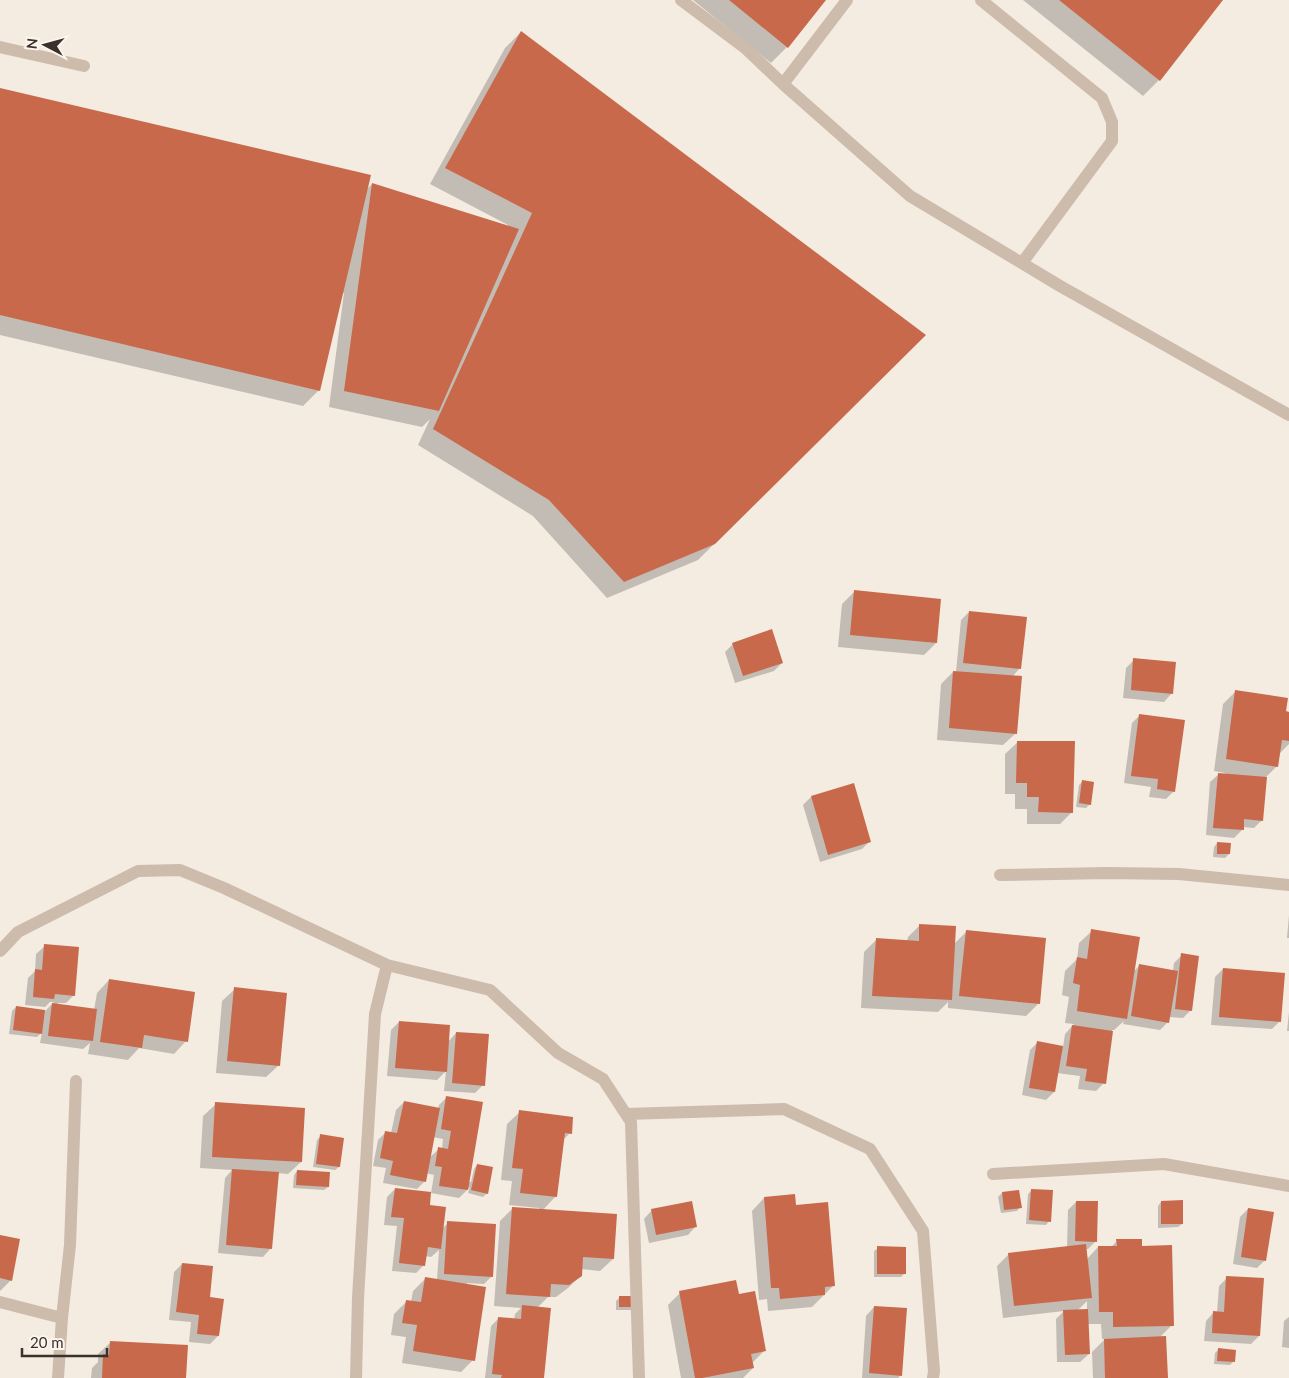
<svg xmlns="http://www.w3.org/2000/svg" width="1289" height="1378" font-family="Lato,sans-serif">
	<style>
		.shadow { fill: #0003; fill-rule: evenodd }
		.building { fill: #c8694b }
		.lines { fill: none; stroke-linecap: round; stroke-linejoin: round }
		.lane { stroke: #cdbbac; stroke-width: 12 }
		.street { stroke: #cdbbac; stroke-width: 12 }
	</style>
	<rect width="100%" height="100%" fill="#f4ebe1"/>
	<path class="shadow" d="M693,0H824L787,47L771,63Z
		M1023,0H1222L1159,80L1143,96Z
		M521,32L924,335L698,560L607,598L533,516L418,445L430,419L422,427L329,407L344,293H342L319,390L303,406L0,335V89L366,190L372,184L508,226V225L430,184L505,48Z
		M854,592L936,643L924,655L838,647L842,604Z
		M969,612L1020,668L1012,677L1016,733L1003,745L937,740L941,684L953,672H956L961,620Z
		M733,644L782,663L774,671L735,683L725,652Z
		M1134,660L1172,693L1164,702L1123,698L1126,668Z
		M1236,691L1284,713H1289V744L1280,753L1277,766L1266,777L1262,820L1254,828L1243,827L1242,830L1234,838L1206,835L1210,782L1219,774L1225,775V773L1214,771L1223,704Z
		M1140,715L1174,791L1166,799L1149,797L1151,787L1124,783L1132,723Z
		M1018,742L1072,812L1060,824H1027V809H1015V794H1005V754Z
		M1082,782L1090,804L1086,808L1076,807L1079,785Z
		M853,785L870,841L862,849L820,862L803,805L811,797Z
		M1217,843L1229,854L1225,858L1213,857L1214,847Z
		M1289,915V938H1287Z
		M920,925L954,944L966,932L1038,1004L1026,1016L948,1008V1002L938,1012L861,1008L864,952L877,939L907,941L908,937Z
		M1092,931L1133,972L1139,966L1173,971L1174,963L1182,955L1191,1010L1183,1018L1169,1017L1168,1022L1160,1030L1123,1024L1124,1021L1114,1030H1112L1104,1083L1096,1091L1078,1089L1080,1076L1057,1073L1054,1092L1046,1100L1022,1095L1030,1050L1038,1042L1063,1047L1065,1034L1074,1024L1065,1023L1069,997L1062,995L1065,971L1077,959L1079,943Z
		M45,946L74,995L66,1003H58V1005L94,1010L97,993L109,980L186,1041L174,1054L139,1048L128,1060L88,1054L90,1043L83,1049L40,1043L42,1032L37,1037L9,1034L12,1011L16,1007L43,1013L54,1002H50L45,1007L25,1005L28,978L35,971L36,954Z
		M1223,969L1280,1021L1272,1029L1211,1025L1215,977Z
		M235,989L279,1065L266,1077L216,1073L222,1001Z
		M1289,1012V1031H1287Z
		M399,1022L448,1042L456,1033L483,1085L475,1093L444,1091L446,1071L437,1080L387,1076L391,1030Z
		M447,1097L469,1182H471L474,1169L477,1165L487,1193L483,1197L468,1193L470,1187L459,1198L431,1193L434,1175L426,1173L425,1181L417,1189L383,1183L386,1168L373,1166L378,1140L386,1132L391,1133L396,1110L404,1102L438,1109L439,1105ZM433,1137L443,1139L442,1149H439L429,1158Z
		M216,1104L301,1162L288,1174L277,1173L271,1248L263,1257L218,1253L225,1178L232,1170L200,1168L203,1116Z
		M520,1112L570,1133L562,1141L556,1196L542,1211L613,1259L600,1271L581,1269V1275L568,1288L556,1297H548L537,1308L542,1378H485L491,1326L499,1318L514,1320L515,1314L521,1308L494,1306L500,1221L512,1209L539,1210V1208L509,1205L512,1181L501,1180L507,1124Z
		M321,1136L339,1167L335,1170L313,1167L317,1140Z
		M297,1171L328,1187L324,1190L293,1188L294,1175Z
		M395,1189L428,1206L442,1229L448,1223L492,1276L484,1284L467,1283L473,1360L461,1372L402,1363L406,1337L391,1335L394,1314L406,1302H411L413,1291L425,1279L437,1280L439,1250L431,1257L425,1256L424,1265L416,1273L392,1271L397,1226L384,1225L387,1197Z
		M1032,1190L1049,1221L1046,1225L1026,1224L1028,1194Z
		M1002,1193L1020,1207L1017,1211L1001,1213L998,1197Z
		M764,1198L795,1206L834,1285L812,1307L768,1311L767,1299L759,1300L752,1211Z
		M1076,1202L1096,1241L1088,1249H1086L1087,1259L1098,1247H1111L1117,1241L1141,1247L1172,1325L1160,1337L1166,1378H1093L1092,1352L1105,1339H1102L1101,1324H1088L1089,1354L1080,1362H1057L1056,1319L1064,1311L1003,1318L997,1266L1009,1254L1067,1247L1068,1210ZM1087,1301V1311H1077Z
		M1161,1202L1182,1224L1178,1227L1158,1228V1206Z
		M1248,1209L1265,1260L1257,1268L1233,1264L1240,1217Z
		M652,1210L696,1226L688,1235L649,1243L644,1219Z
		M0,1236L11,1280L0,1291Z
		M878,1248L904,1274L901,1277H874V1251Z
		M182,1264L208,1298L218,1336L210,1344L189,1342L191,1322L169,1320L174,1272Z
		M1227,1278L1259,1336L1251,1344L1204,1341L1206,1321L1214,1312L1217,1313L1219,1286Z
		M680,1293L738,1295L765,1350L752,1363L753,1368L743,1378H681L668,1305Z
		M620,1297H635L631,1310H616V1301Z
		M874,1307L901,1375L898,1378H862L866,1316Z
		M1289,1317V1348L1282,1347L1284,1321Z
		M111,1342L185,1378H91L92,1368L98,1362V1354Z
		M1219,1349L1234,1361L1230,1365L1214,1364L1215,1353Z"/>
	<path class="building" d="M729,0H826L788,48Z
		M1059,0H1223L1160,81Z
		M521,31L926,335L715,544L624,582L549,500L433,429L532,213L445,168Z
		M0,88L371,175L320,391L0,315Z
		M372,183L519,229L439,411L344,391Z
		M854,590L941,599L937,643L850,635Z
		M969,611L1027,617L1021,669L963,663Z
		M772,629L783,663L743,676L732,643Z
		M1133,658L1176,662L1173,694L1131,690Z
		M953,671L1022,676L1017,734L949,728Z
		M1235,690L1288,698L1286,711L1289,712V741L1282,740L1278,767L1226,759Z
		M1139,714L1185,720L1175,792L1157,789L1158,779L1131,776Z
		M1017,741H1075L1073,813L1038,812L1039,797H1027V783H1016Z
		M1218,773L1267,777L1263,821L1244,819V830L1213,828Z
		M1082,780L1094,782L1091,805L1079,803Z
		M854,783L871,842L828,855L811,796Z
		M1217,842L1231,843L1230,854H1217Z
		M919,924L956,926L952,1000L872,996L876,938L919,941Z
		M1091,929L1140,937L1127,1019L1077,1011L1080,985L1073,983L1077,957L1087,959Z
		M966,930L1046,938L1040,1004L959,996Z
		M44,944L79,947L75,996L55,994L54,999L33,997L35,969L42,970Z
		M1181,953L1199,956L1192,1011L1175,1009Z
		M1139,964L1178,971L1169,1023L1131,1016Z
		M1223,968L1285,973L1281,1022L1219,1017Z
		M109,979L195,992L188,1042L144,1035L142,1048L100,1042Z
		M234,987L287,993L280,1066L227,1061Z
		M52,1003L97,1009L93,1041L48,1036Z
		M16,1006L45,1010L42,1034L13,1030Z
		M399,1021L450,1025L447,1072L395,1068Z
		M1072,1025L1113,1031L1106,1084L1085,1081L1087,1069L1066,1066Z
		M456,1032L489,1034L485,1086L452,1083Z
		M1037,1041L1063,1046L1055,1092L1029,1088Z
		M446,1096L483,1102L468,1190L439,1186L442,1167L435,1166L438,1147L448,1149L451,1131L441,1129Z
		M404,1101L440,1108L426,1182L390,1175L393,1161L380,1158L385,1131L397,1133Z
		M215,1102L305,1108L302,1162L212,1157Z
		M519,1110L573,1117L572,1134L565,1133L557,1197L520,1193L523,1169L512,1168Z
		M320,1134L344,1138L340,1167L316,1164Z
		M477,1164L493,1167L488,1194L471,1190Z
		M232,1169L279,1172L272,1249L226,1245Z
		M297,1170L330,1172L329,1187L296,1185Z
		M395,1188L431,1192L430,1205L446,1207L441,1249L428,1247L425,1266L399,1263L404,1218L391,1217Z
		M1031,1189L1053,1190L1051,1222L1029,1220Z
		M1019,1190L1022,1208L1004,1210L1002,1192Z
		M795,1194L796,1205L828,1202L835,1286L825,1287V1295L780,1299L779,1288H771L764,1197Z
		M1183,1200V1224H1161V1201Z
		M692,1201L697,1227L656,1235L651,1209Z
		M1076,1201H1098L1097,1242L1075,1241Z
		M512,1207L617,1214L614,1259L583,1257L582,1276L569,1285L551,1284L550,1297L506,1294Z
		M1248,1208L1274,1212L1266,1261L1241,1257Z
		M447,1221L496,1224L493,1277L444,1274Z
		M0,1235L20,1239L12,1281L0,1278Z
		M1116,1239H1142V1246L1172,1245L1174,1326L1113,1327V1312H1099L1098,1246H1117Z
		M1086,1244L1092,1298L1014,1306L1008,1253Z
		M877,1246L906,1247V1274H877Z
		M182,1263L213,1266L210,1297L224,1299L219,1336L197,1334L199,1315L176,1312Z
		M1226,1276L1264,1278L1260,1336L1212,1333L1213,1311L1224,1312Z
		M425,1277L486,1287L475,1361L413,1351L417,1325L402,1323L406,1300L421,1302Z
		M736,1280L739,1294L755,1291L766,1351L751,1354L754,1368L702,1378H695L679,1291Z
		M619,1296H636V1307H619Z
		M522,1305L551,1308L544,1378H501L502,1375L492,1374L498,1317L521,1319Z
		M874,1306L907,1308L902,1376L869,1373Z
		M1088,1309L1090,1354L1065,1355L1063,1310Z
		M1166,1336L1168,1378H1105L1104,1339Z
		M110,1341L188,1345L186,1378H102L103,1354L109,1355Z
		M1218,1348L1236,1350L1235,1362L1217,1361Z"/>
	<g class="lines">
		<path class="lane" d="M681,0L745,48L783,84L910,196L1060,286L1289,415
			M981,0L1102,98L1112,122V141L1022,263
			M0,47L84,66
			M783,84L847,0"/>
		<path class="street" d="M1000,875L1107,873L1179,874L1289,885
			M0,951L18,932L138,871L180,870L224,888L387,965
			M626,1114L784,1109L870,1149L923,1231L934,1371L933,1378
			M993,1174L1164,1164L1289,1186
			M0,1302L62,1318
			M58,1378L62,1318L70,1245L76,1081
			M356,1378L358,1298L375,1014L387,965L490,990L558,1053L603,1079L631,1122L639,1378"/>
	</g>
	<g transform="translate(45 45) rotate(276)" stroke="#fbf5ee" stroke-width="4" paint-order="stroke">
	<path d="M0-4L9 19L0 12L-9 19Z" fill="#3b302b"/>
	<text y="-8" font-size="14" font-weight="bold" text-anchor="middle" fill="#3b302b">N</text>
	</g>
	<path d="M22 1348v8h85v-8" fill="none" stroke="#3b302b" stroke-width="2.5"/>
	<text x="30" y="1348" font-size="15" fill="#3b302b" stroke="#fbf5ee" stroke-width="4" paint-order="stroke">20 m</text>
</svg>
